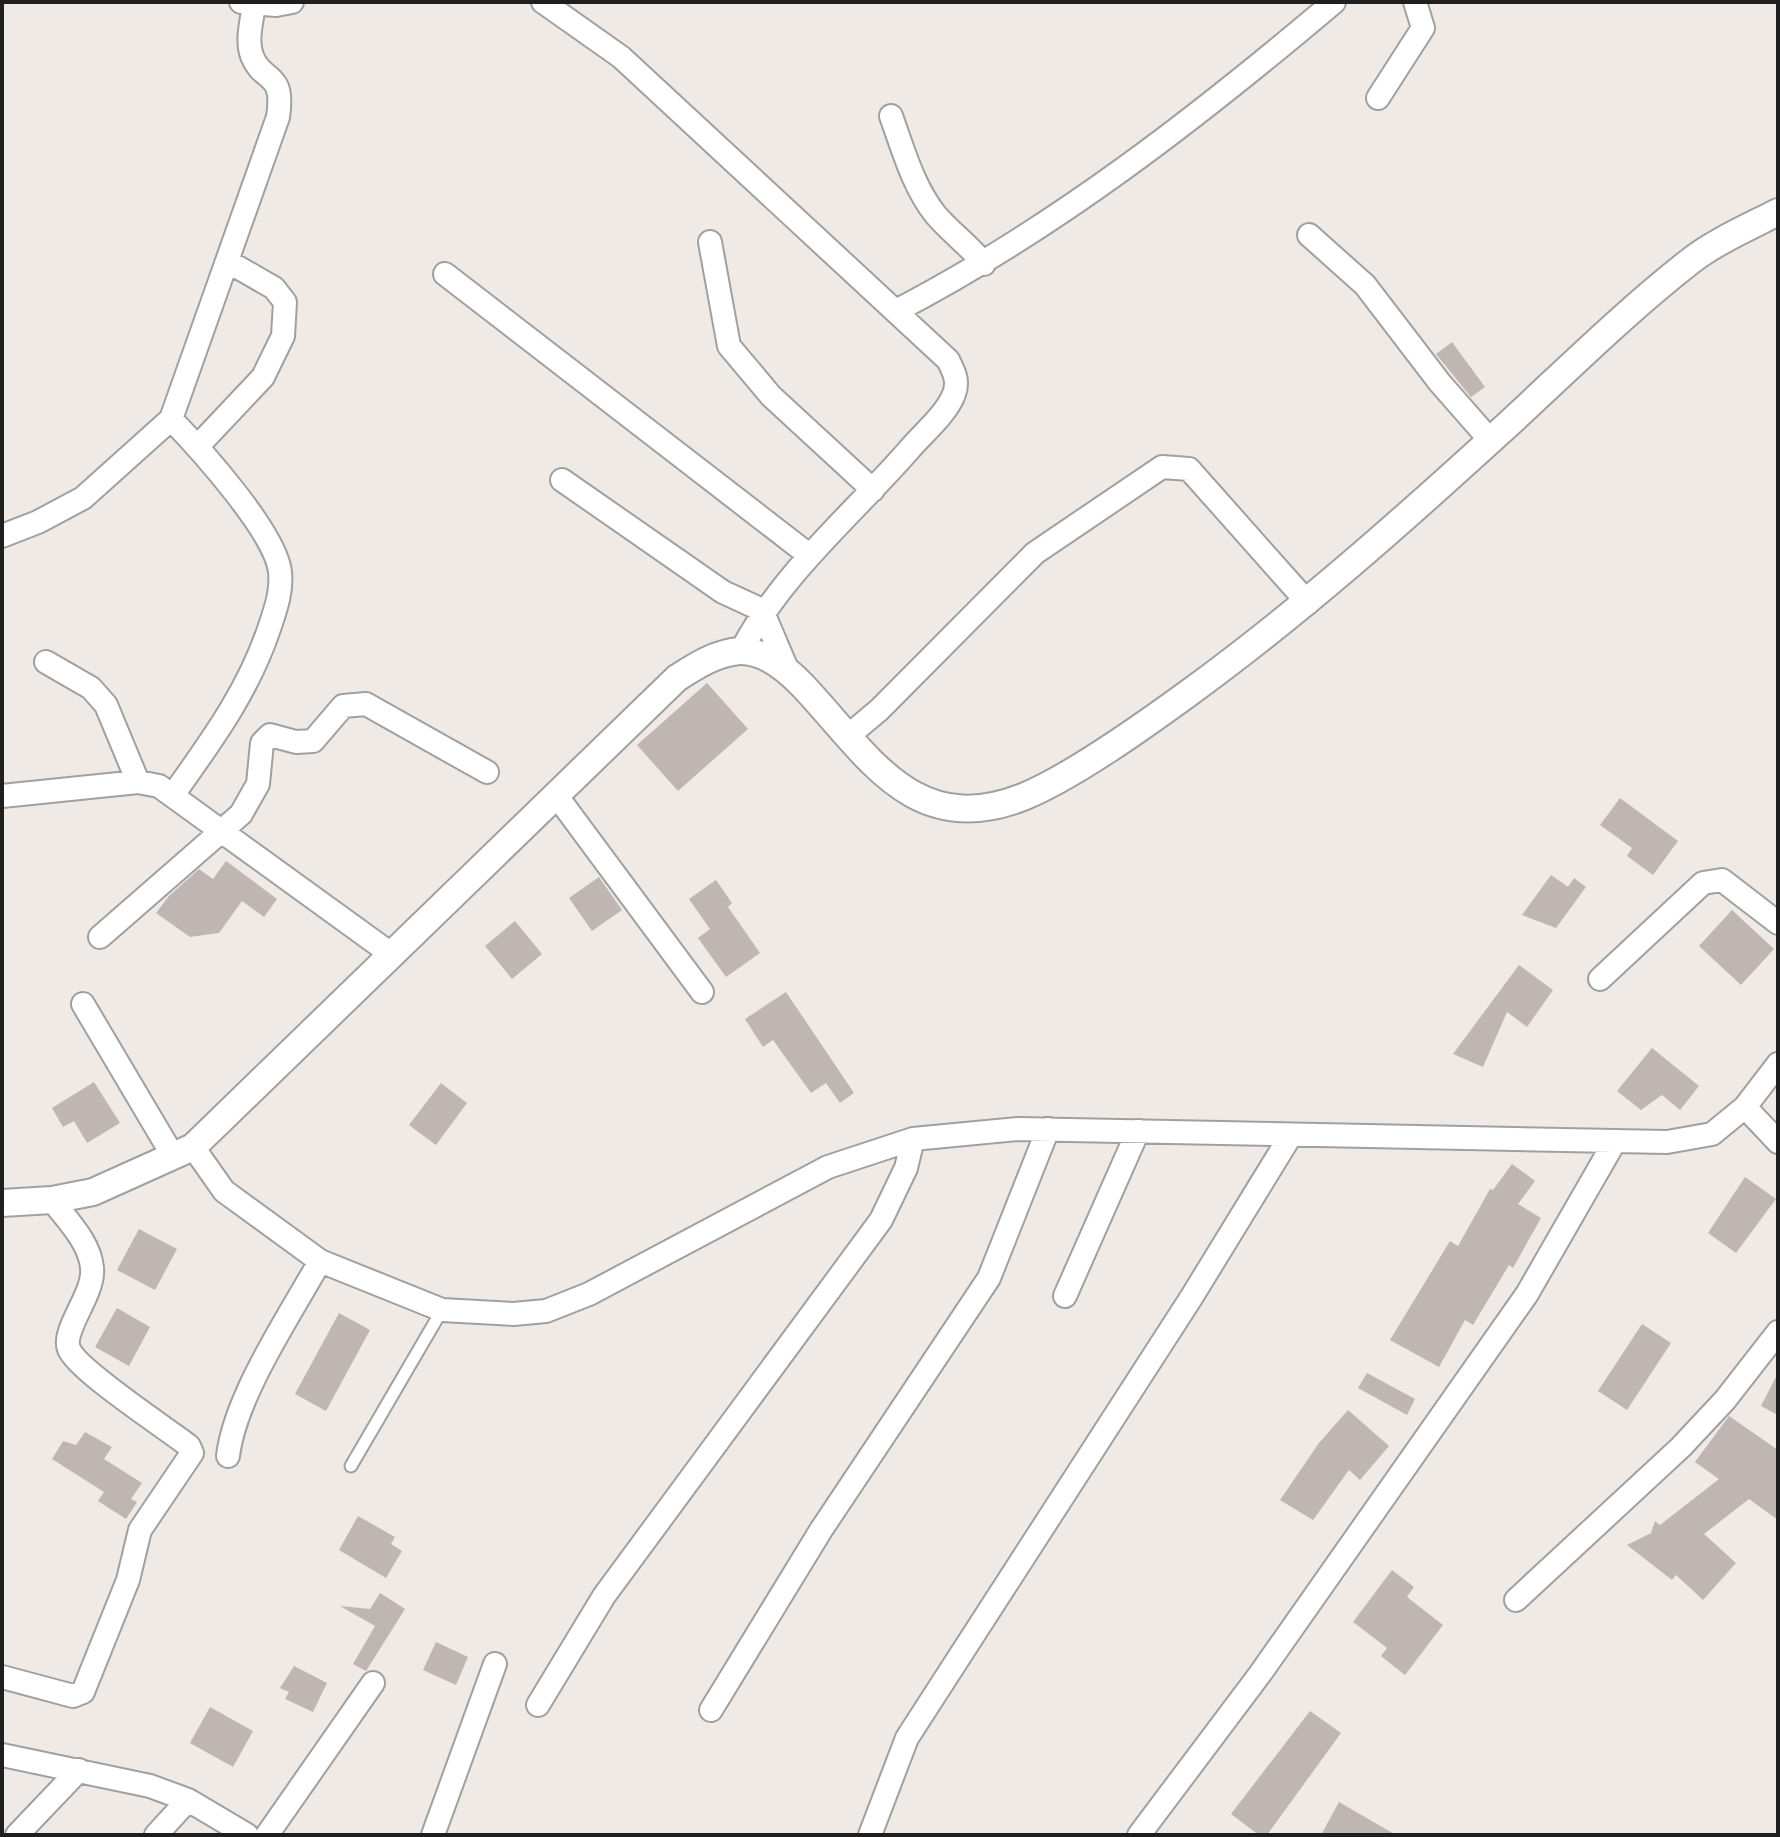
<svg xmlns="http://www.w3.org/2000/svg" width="1780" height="1837" font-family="'Asap Condensed',sans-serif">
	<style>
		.building { fill: #bfb5b2 }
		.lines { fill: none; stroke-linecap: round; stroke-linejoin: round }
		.service-casing { stroke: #a0a0a0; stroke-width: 15 }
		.minor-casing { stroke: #a0a0a0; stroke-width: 26 }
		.tertiary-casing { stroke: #a0a0a0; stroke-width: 30 }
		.service { stroke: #fff; stroke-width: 11 }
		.minor { stroke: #fff; stroke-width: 22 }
		.tertiary { stroke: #fff; stroke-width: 26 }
	</style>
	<rect width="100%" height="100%" fill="#efeae5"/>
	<path class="building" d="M1452,342L1485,387L1471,397L1436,354Z
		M707,683L748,729L678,791L637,745Z
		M1620,798L1678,841L1653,875L1627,856L1632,848L1600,825Z
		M226,861L277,899L264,917L242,901L219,933L190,937L156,913L169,896L199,869L213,879Z
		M1551,875L1568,887L1574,878L1586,887L1556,928L1522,915Z
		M599,877L622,910L592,931L569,898Z
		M716,880L732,903L728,907L760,953L726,977L698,938L710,929L689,899Z
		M1732,910L1774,949L1741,985L1699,946Z
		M515,921L542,954L512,979L485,946Z
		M1519,965L1553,990L1527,1027L1507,1012L1483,1067L1453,1054Z
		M786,992L854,1093L840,1103L826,1083L811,1093L773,1040L763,1047L745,1019Z
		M1652,1048L1699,1086L1680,1110L1662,1095L1641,1110L1617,1091Z
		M94,1082L120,1123L87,1143L74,1121L63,1127L52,1108Z
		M441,1083L467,1103L436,1145L409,1125Z
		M1512,1164L1535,1181L1518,1204L1541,1218L1513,1268L1509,1265L1473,1325L1465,1320L1439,1367L1390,1340L1450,1241L1458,1246L1490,1189L1493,1190Z
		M1745,1177L1776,1199L1736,1253L1708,1233Z
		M139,1229L177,1249L155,1290L117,1270Z
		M117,1308L150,1327L129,1366L95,1347Z
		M339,1313L370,1330L326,1411L295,1394Z
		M1642,1324L1671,1343L1627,1410L1598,1391Z
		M1367,1373L1415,1399L1407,1415L1358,1388Z
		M1778,1373V1415L1761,1406Z
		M1348,1410L1389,1446L1360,1480L1349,1470L1313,1520L1280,1500L1319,1443Z
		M1729,1416L1778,1450V1520L1749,1499L1704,1534L1736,1563L1703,1600L1676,1575L1672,1580L1627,1545L1651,1533L1655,1521L1660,1525L1719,1479L1695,1462Z
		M85,1432L112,1447L104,1459L142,1483L131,1499L137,1502L126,1519L98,1501L104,1492L52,1459L63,1441L76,1445Z
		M358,1516L395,1537L391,1544L402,1551L386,1578L339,1550Z
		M1392,1570L1414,1587L1407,1597L1443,1625L1405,1675L1381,1656L1387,1648L1353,1622Z
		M380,1593L405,1609L366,1671L353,1664L375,1626L340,1606L370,1609Z
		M436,1642L468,1657L456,1685L423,1670Z
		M294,1666L327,1683L313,1712L285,1699L289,1692L280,1688Z
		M210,1707L253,1731L233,1767L190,1743Z
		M1310,1711L1341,1733L1267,1835H1259L1231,1814Z
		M1339,1802L1396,1835H1321Z"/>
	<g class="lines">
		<g class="service-casing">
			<path id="service" d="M351,1466L442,1310"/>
		</g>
		<g class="minor-casing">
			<path id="minor" d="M241,2L276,5L292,2
				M543,2L621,57L948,360C954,372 959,381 954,394C946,415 922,434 908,451C850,517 782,573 741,651
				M1378,98L1423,28L1415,2
				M891,116C903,149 913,186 935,214C950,232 969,245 984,264
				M1309,235L1365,285L1440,383L1490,440
				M710,242L729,346L771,396L873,490
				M445,274L809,555
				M896,311C1055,228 1197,118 1334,2
				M171,419C200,449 276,533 280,572C282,591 276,608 270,626C249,690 212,740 173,795
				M197,447L263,377L283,336L285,302L274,288L227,261
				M562,480L723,592L762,610L787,669
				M2,536L38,522L83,498L171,419L278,117C285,70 263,84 252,56C246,40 252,21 254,4
				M46,662L91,688L106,705L138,782
				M848,736L879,710L1035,553L1162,467L1189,469L1308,603
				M556,795L702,992
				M2,796L138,782L159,786L391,954
				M100,937L241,814L258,784L262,743L270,735L296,742L313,741L343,706L366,704L487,772
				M1600,979L1703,883L1722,880L1778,923
				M83,1004L173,1156
				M1745,1107L1778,1142
				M193,1147L224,1191L320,1261L442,1310L513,1314L546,1311L589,1294L828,1167L913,1139L1018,1129L1667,1142L1712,1134L1745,1107L1778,1064
				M1065,1296L1138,1131
				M228,1456C235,1396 290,1315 320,1261
				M1516,1600L1681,1447L1725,1400L1778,1332
				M2,1677L73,1696L83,1692L128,1580L140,1530L192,1453L189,1446C167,1429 77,1370 69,1349C61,1330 95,1294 92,1268C90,1242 66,1219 52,1200
				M538,1705L604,1596L881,1220L906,1168L913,1139
				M711,1710L821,1530L989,1278L1048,1129
				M2,1755L150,1786L188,1800L247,1835
				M17,1835L79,1770
				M156,1835L188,1800
				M267,1835L373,1683
				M433,1835L495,1664
				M870,1835L907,1738L1191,1298L1291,1135
				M1139,1835L1260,1674L1527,1294L1615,1141"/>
		</g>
		<g class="tertiary-casing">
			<path id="tertiary" d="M2,1203L52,1200L93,1192L193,1147L677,678C696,666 716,653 739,651C764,650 788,670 804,687C868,755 914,840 1023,797C1072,777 1142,727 1186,695C1299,613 1401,522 1503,429C1564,373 1623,314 1688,263C1714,242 1749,227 1778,212"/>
		</g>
		<use href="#service" class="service"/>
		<use href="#minor" class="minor"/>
		<use href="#tertiary" class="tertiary"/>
	</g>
	<rect width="1780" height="1837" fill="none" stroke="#1f1f1f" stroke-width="8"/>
</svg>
